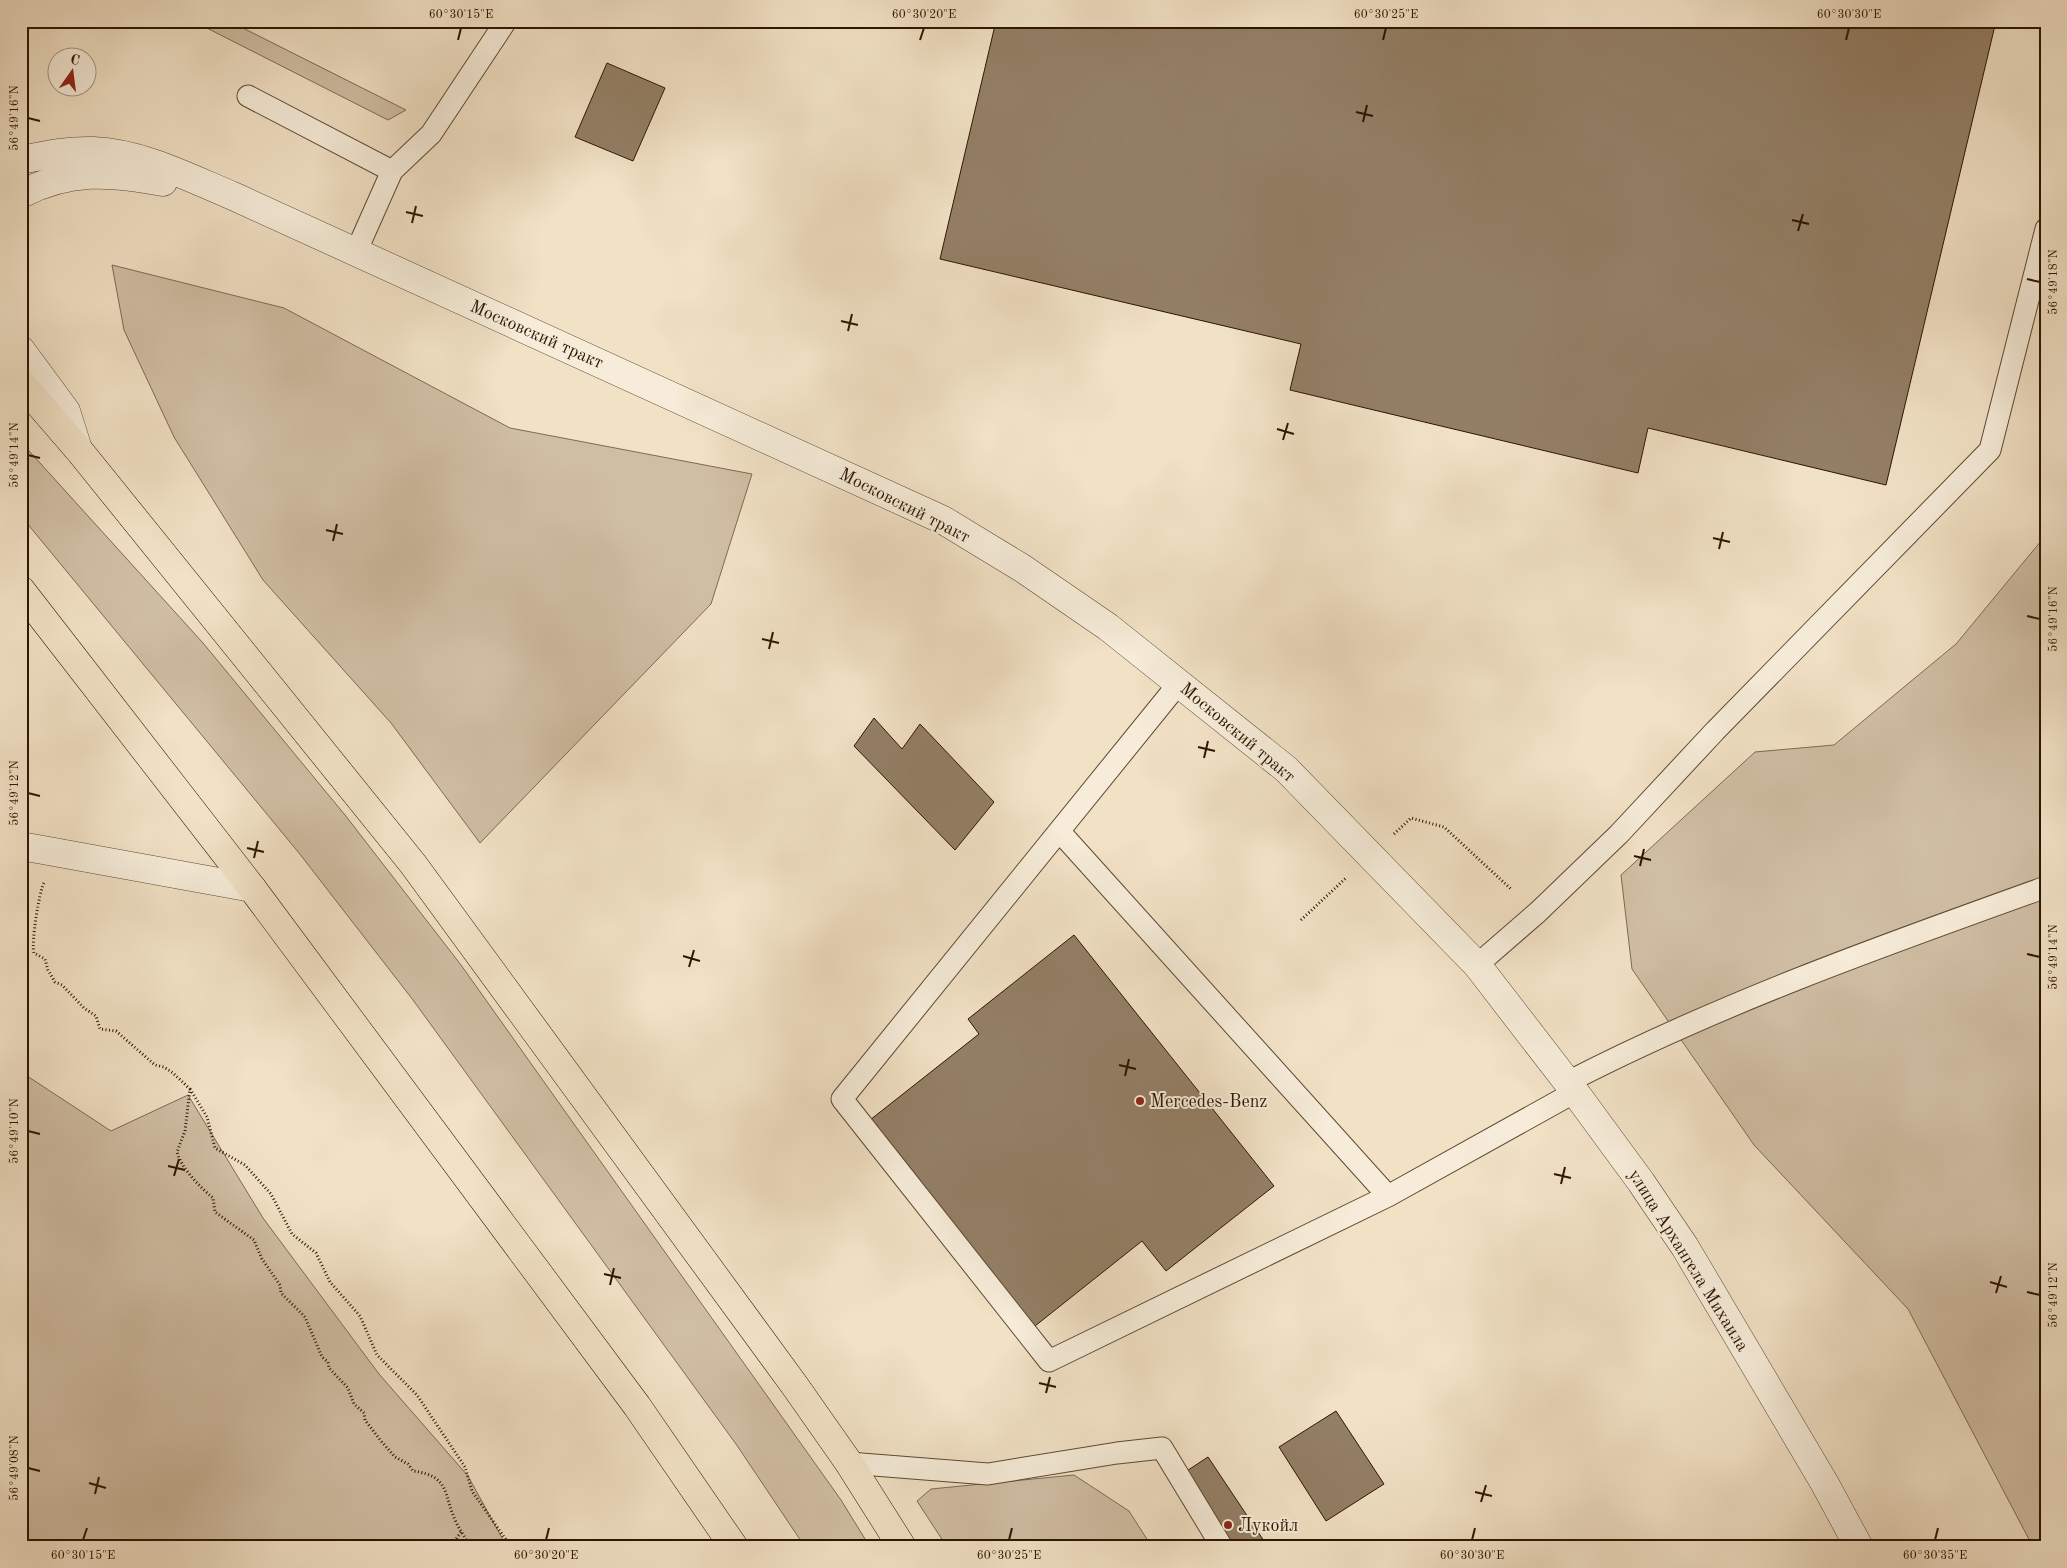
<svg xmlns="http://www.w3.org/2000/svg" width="2067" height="1568" font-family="'Old Standard TT',serif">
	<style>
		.green { fill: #d0bea4; stroke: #7e6a52 }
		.building { fill: #937f66; stroke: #2d1500 }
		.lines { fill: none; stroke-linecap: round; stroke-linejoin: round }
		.service-casing { stroke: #5e4831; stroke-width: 23 }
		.minor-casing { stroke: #5e4831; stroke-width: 29 }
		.primary-casing { stroke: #2d1500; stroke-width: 29 }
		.path { stroke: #2d1500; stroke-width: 3; stroke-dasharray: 1 2.5; stroke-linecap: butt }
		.service { stroke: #f6ecd9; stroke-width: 21 }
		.minor { stroke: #f6ecd9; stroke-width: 28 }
		.primary { stroke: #f1e1c5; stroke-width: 28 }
		.ticks { fill: none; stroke: #2d1500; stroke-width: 2 }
		.poi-dot { fill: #8f2418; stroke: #f6ecd9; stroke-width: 2 }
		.labels { text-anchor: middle; stroke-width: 4; stroke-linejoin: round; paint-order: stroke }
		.street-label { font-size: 18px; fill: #2d1500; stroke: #f6ecd9 }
		.poi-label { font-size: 18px; fill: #2d1500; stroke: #f6ecd9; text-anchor: start }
		.neatline { fill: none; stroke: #2d1500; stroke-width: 2 }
		.ticks-label { font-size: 12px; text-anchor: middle; fill: #2d1500 }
	</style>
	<rect width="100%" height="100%" fill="#f1e1c5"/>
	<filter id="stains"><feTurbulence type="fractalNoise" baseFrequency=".004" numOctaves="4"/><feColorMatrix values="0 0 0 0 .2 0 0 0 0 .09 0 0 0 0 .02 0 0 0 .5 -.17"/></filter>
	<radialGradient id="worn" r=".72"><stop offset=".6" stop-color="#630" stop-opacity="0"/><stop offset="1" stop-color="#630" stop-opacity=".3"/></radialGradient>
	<path class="green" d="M193,21H229L406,110L388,120Z
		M112,265L284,308L510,428L752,474L711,604L480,843L391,723L263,580L174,437L124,330Z
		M21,442L203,643L345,815L461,965L841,1500L870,1547H805L736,1444L413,1000L299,853L21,516Z
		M2046,535V1547H2033L1908,1309L1754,1145L1632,969L1621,875L1755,752L1834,745L1956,644Z
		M21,1072L111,1131L188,1095L263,1218L379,1374L468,1476L507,1547H21Z
		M1074,1475L1129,1511L1152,1547H947L917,1501L931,1489Z"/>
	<path class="building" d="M996,21H1996L1886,485L1648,428L1638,473L1290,390L1301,344L940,259Z
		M607,63L665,88L633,161L575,137Z
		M874,718L902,749L920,724L994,802L955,850L854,746Z
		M1074,935L1274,1186L1166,1271L1142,1241L1035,1326L870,1120L979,1034L968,1019Z
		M1336,1411L1384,1484L1326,1521L1279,1447Z
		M1208,1457L1268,1547H1218L1173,1480Z"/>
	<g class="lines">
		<g class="service-casing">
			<path id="service" d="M248,96L392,171
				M356,252L392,171L431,134L506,21
				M1179,683L842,1099L1049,1361L1388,1196L1575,1092
				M1060,832L1388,1196
				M1477,965L1538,912L1619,834L1715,731L1990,450L2046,229
				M1568,1082C1721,1003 1884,945 2046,887
				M849,1463L988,1474L1117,1453L1162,1448L1222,1547"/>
		</g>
		<g class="minor-casing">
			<path id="minor" d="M21,160C46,155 69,150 94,151C142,153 190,178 233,196L943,520L1022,568L1108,627L1286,769L1477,965L1575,1092L1641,1182L1685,1247L1825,1484L1859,1547
				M21,194C70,169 110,172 163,182
				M21,350L66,411L78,449
				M21,846L252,888"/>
		</g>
		<g class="primary-casing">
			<path id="primary" d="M21,383L78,449L413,864L795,1386L849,1463L902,1547
				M21,590L252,888L637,1406L734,1547"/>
		</g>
		<path class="path" d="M1394,834L1411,818L1444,827L1511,889
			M44,883C39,892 31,943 34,953L45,959L48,970L55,982L62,985L84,1008L96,1016L100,1029L116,1031L155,1065L164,1067L173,1073L190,1089L185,1131L177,1152C181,1168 200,1187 213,1198L215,1212L254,1240L262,1259L280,1285L281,1293L305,1317L322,1357L328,1362L329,1368L348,1388L354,1404L364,1413L365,1420L381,1441L395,1457L408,1464L413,1471C451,1476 443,1495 456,1522C460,1531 466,1537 469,1547
			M1301,920L1347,877
			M190,1089L207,1117L215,1148L245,1165L271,1194L292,1234L316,1253L330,1282L360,1316L377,1355L417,1395L465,1467L472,1491L511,1547
			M450,1547L462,1531"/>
		<use href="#service" class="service"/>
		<use href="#minor" class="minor"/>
		<use href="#primary" class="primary"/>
	</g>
	<path class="ticks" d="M458,40L461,28M920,40L924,28M1383,40L1386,28M1846,40L1849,28M1356,112L1373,116M28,118L40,121M1363,122L1367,105M406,212L423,216M1792,220L1809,224M412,223L416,206M1798,231L1803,214M2027,279L2040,282M841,321L858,325M848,331L852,314M1277,429L1294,434M1283,440L1288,423M28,455L40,458M326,530L343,534M1713,538L1730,542M333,541L337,524M1719,549L1723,532M2027,616L2040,619M762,639L779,643M769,649L773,632M1198,747L1215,751M1204,758L1208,741M28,793L40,796M247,848L264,852M1634,856L1651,860M254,858L258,841M1640,866L1644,849M2027,954L2040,957M683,956L700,961M689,967L694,950M1119,1065L1136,1069M1125,1076L1129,1059M28,1131L40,1134M168,1166L185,1170M1554,1174L1571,1178M174,1176L179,1159M1561,1184L1565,1167M604,1274L621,1278M1990,1282L2007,1287M610,1285L614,1268M2027,1292L2040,1295M1996,1293L2001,1276M1039,1383L1056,1387M1046,1393L1050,1377M28,1468L40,1471M89,1483L106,1488M1475,1492L1492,1496M95,1494L99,1477M1481,1502L1486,1485M83,1540L87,1528M546,1540L549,1528M1009,1540L1012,1528M1472,1540L1475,1528M1935,1540L1938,1528"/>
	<g class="poi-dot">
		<circle cx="1140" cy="1101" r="5"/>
		<circle cx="1228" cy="1525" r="5"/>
	</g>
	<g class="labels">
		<g class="street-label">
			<text transform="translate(537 334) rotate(24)" y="6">Московский тракт</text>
			<text transform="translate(905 505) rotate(27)" y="6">Московский тракт</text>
			<text transform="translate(1238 732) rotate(40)" y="6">Московский тракт</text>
			<text transform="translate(1689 1260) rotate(58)" y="6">улица Архангела Михаила</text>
		</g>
		<g class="poi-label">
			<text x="1150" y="1107">Mercedes-Benz</text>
			<text x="1238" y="1531">Лукойл</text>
		</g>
	</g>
	<rect width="2067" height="1568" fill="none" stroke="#f1e1c5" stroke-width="55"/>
	<g transform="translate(72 72) rotate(14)"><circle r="24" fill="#f6ecd9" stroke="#a69682"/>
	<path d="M0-4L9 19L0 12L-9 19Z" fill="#8f2418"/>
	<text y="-8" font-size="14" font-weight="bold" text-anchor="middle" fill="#2d1500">С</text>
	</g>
	<rect x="28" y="28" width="2012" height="1512" class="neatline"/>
	<g class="ticks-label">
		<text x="461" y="18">60°30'15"E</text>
		<text x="924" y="18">60°30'20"E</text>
		<text x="1386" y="18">60°30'25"E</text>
		<text x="1849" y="18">60°30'30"E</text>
		<text transform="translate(14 118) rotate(-90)" y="4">56°49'16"N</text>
		<text transform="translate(2053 282) rotate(-90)" y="4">56°49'18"N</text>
		<text transform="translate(14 455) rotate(-90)" y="4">56°49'14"N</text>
		<text transform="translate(2053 619) rotate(-90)" y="4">56°49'16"N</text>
		<text transform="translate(14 793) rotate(-90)" y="4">56°49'12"N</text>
		<text transform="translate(2053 957) rotate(-90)" y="4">56°49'14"N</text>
		<text transform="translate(14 1131) rotate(-90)" y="4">56°49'10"N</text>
		<text transform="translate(2053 1295) rotate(-90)" y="4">56°49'12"N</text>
		<text transform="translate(14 1468) rotate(-90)" y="4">56°49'08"N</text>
		<text x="83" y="1559">60°30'15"E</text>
		<text x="546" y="1559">60°30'20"E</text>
		<text x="1009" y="1559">60°30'25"E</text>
		<text x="1472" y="1559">60°30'30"E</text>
		<text x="1935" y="1559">60°30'35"E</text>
	</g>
	<rect width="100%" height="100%" filter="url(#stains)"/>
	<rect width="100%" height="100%" fill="url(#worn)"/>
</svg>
